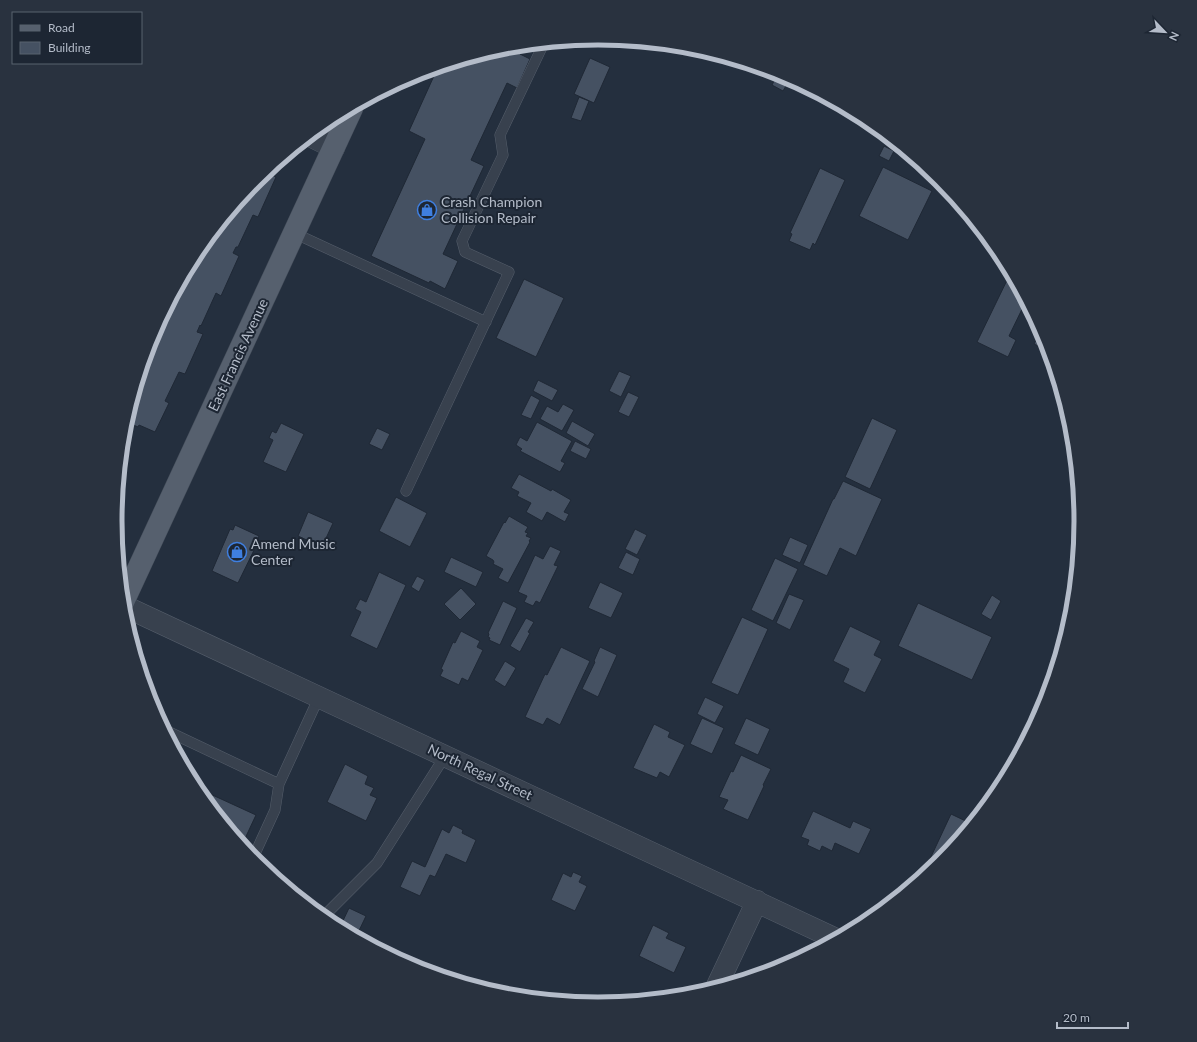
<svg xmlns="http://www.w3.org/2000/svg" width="1197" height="1042" font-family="Lato,sans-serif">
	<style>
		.building { fill: #455162; stroke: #1f2835 }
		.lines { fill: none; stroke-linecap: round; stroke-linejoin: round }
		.lane-casing { stroke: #565f6c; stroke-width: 11 }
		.street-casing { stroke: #565f6c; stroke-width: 22 }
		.primary-casing { stroke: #414a57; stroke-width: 23 }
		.lane { stroke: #38414e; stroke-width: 10 }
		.street { stroke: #38414e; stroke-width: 21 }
		.primary { stroke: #56606e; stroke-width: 22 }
		.labels { text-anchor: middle; stroke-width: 4; stroke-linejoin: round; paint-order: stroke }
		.poi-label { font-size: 14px; fill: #b4bcc9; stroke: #1d2633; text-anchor: start }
		.street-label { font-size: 14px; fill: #b4bcc9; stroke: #1d2633 }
		.rim { fill: none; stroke: #b4bcc9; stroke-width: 5 }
	</style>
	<rect width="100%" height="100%" fill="#242f3e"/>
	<path class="building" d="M525,45L520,54L530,59L517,88L507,83L471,160L484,166L443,254L458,261L445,289L430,281L429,283L371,256L425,139L409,131L438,67L504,47Z
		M590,58L610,67L594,103L574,94Z
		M778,73L790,79L783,91L772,85Z
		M579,97L589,101L581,121L571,118Z
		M884,146L894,151L889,161L879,156Z
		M274,165L270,174L276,177L258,217L253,215L238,247H236L233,253L239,256L221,296L216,293L201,326L200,325L197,332L203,334L185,374L179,372L165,401L169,403L155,432L139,425L138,427L126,422L152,336L197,252L257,179Z
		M883,167L932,191L908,240L859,216Z
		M820,168L845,180L815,245L813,243L810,250L789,241L792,234L790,233Z
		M1011,272L1026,301L1009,336L1016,340L1008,357L977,342Z
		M524,279L564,298L536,357L496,338Z
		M1041,330L1045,336L1050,352L1034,344Z
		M619,371L631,376L621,397L609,391Z
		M538,380L558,390L552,401L533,391Z
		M628,392L639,397L629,417L618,412Z
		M531,395L540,400L531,419L521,415Z
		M563,404L574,410L562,431L540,419L547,406L558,412Z
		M872,418L897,430L870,489L845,477Z
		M572,421L595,434L588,446L566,433Z
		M537,422L572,441L561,461L565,463L560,472L520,451L522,449L516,445L520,437L527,441Z
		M281,423L304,434L286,472L263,462L273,440L269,438L272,431L276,433Z
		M377,428L390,434L382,450L369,444Z
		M575,441L591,449L586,459L570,451Z
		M519,474L551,491L552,489L571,500L564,512L569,514L565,522L547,512L542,521L526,512L531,503L517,496L519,492L511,488Z
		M843,481L882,499L856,556L840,548L827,576L803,565L833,499H834Z
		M396,497L427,513L410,547L379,531Z
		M308,512L333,523L322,547L298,536Z
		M509,516L528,527L525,532L528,533L526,536L531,538L529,541L530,542L508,583L498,578L503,569L493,564L494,562L493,560L486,556L504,522L505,523Z
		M235,525L259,536L257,541L258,542L238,583L212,571L230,529L233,530Z
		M635,529L647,535L637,555L625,549Z
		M790,537L808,545L800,563L782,555Z
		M550,546L561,551L554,565L558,566L540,603L536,601L533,606L524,602L527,596L518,592L535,555L543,559Z
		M626,552L640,559L633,575L618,568Z
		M451,557L483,572L476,587L444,572Z
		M775,558L798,569L773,621L751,610Z
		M379,572L406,585L377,649L350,636L361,612L355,609L360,599L366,602Z
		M417,576L425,580L419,592L411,587Z
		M600,582L623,593L611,618L588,608Z
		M461,588L476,604L460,620L444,604Z
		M789,594L804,600L790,630L776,623Z
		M992,595L1001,601L991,620L981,614Z
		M503,601L517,608L500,645L489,640L490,638L488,637L489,634L488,633Z
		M918,603L992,637L972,680L898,646Z
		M742,617L768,629L738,695L711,683Z
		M526,618L534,622L528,632L530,633L520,652L510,646Z
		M850,626L881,641L874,655L882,659L865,693L843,682L849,669L833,661Z
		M461,631L480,641L477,647L483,650L468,681L462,678L459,685L440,676L443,670L441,669L453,642L455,643Z
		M561,647L590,661L560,725L547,718L543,725L525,717L545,674L547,675Z
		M600,647L617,655L598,697L582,689L595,662L594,661Z
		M505,661L516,668L505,687L494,680Z
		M705,697L724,706L715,723L697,714Z
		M702,718L724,728L712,754L690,744Z
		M746,718L770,729L758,755L734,744Z
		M654,724L670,732L668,737L685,745L669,777L660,772L657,778L633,768Z
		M741,755L771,769L763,785L764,786L748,820L723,809L728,800L719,797L731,771L733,772Z
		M345,764L368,776L365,784L374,788L370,795L377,798L366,821L327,802Z
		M195,787L256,815L242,845L197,789Z
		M813,811L850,828L853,821L871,829L859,854L835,843L832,851L822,846L820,851L807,845L809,840L801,837Z
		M951,814L972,824L940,863L922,877L925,870L923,869L927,861H929Z
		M453,825L463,830L462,833L476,840L466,863L446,854L435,877L430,875L420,896L400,887L412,861L425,867L442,829L449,833Z
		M573,872L582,876L579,882L587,886L575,911L551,900L563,873L571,877Z
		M349,908L366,916L357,935L340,927Z
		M653,925L669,933L666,938L686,947L674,973L639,956Z"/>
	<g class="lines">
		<g class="lane-casing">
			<path id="lane" d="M294,233L486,322
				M406,491L509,272L465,252L462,241L503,155L500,135L544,43
				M165,730L279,784
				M253,858L275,810L279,784L319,697
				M324,917L327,913L377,863L445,756"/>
		</g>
		<g class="street-casing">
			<path id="street" d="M310,136L334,148
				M124,606L836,939
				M716,988L757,901"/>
		</g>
		<g class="primary-casing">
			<path id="primary" d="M123,602L352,108"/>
		</g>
		<use href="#lane" class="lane"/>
		<use href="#street" class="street"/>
		<use href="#primary" class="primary"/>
	</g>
	<defs>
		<g id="shop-ring" transform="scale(1)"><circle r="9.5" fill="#1d2633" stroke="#3f7fe0" stroke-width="1.5"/><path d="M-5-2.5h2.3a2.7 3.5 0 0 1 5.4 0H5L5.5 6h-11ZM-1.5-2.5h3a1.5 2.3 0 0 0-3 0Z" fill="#3f7fe0"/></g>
	</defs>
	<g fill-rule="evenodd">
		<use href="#shop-ring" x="427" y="210"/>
		<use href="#shop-ring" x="237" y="552"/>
	</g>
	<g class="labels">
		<g class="poi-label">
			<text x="441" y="207">Crash Champion<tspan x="441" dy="16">Collision Repair</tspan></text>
			<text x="251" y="549">Amend Music<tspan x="251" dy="16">Center</tspan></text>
		</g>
		<g class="street-label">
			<text transform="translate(238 355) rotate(-65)" y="5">East Francis Avenue</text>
			<text transform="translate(480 772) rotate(25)" y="5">North Regal Street</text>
		</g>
	</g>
	<path d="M0 0H1197V1042H0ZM122 521a476 476 0 1 1 952 0a476 476 0 1 1-952 0Z" fill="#29323f" fill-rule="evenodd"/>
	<path class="rim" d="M122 521a476 476 0 1 1 952 0a476 476 0 1 1-952 0Z"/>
	<rect x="12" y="12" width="130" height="52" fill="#1d2633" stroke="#59626f"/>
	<rect x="20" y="25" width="20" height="6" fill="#56606e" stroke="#59626f"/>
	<text x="48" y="32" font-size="12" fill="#b4bcc9">Road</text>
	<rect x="20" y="42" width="20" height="12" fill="#455162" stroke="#59626f"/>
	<text x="48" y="52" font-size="12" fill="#b4bcc9">Building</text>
	<g transform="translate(1165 32) rotate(115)" stroke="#1d2633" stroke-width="3" paint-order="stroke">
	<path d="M0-3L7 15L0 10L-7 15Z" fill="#b4bcc9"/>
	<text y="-6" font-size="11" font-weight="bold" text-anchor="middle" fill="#b4bcc9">N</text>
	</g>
	<path d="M1057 1022v6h71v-6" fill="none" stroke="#b4bcc9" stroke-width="2"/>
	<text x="1063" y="1022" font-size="12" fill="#b4bcc9" stroke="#1d2633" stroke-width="3" paint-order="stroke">20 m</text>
</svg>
